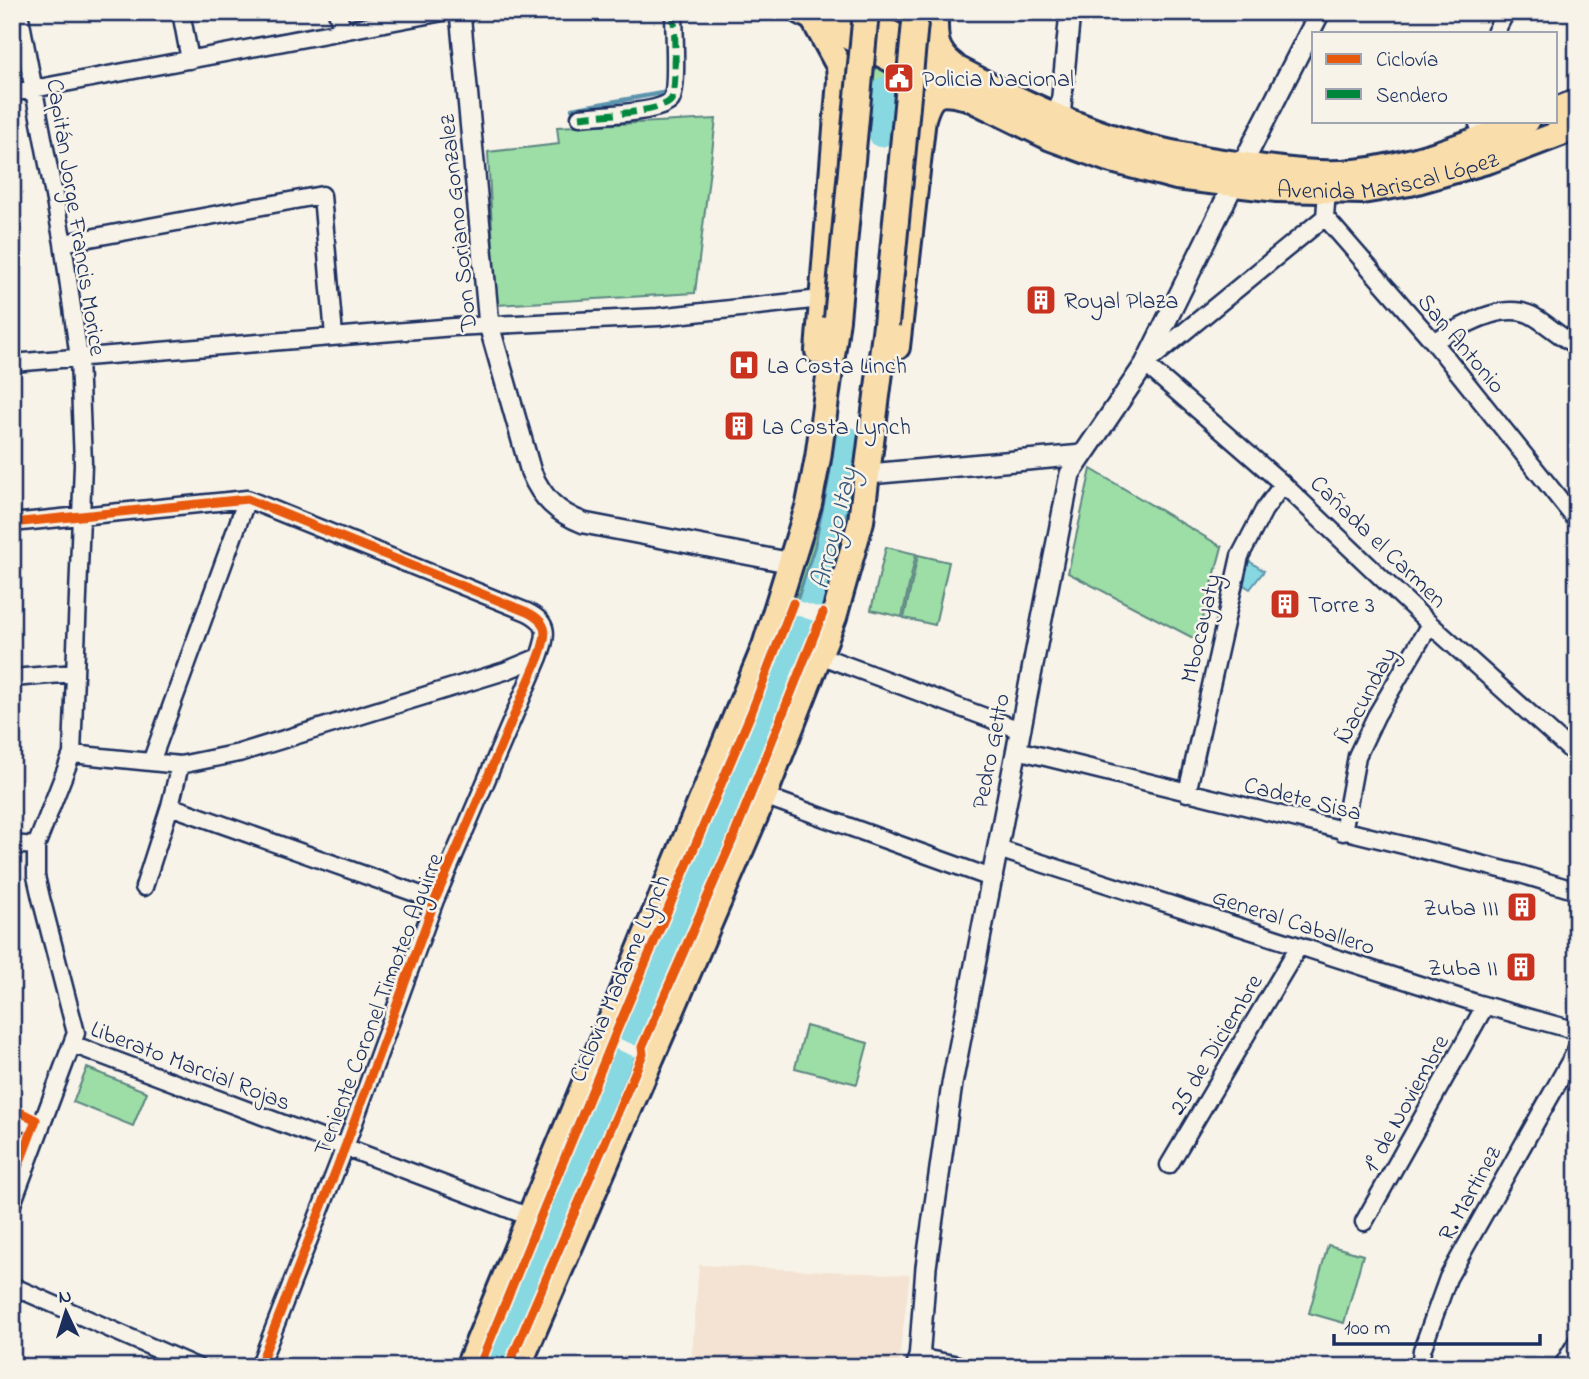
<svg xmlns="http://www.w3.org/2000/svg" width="1589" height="1379" font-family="'Indie Flower',sans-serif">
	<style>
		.built { fill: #f4e3d2 }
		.green { fill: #9ddda6; stroke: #5c8682; stroke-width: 2 }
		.water { fill: #87d8e1; stroke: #5c94ad; stroke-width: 2 }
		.pier { fill: #f7f3e8 }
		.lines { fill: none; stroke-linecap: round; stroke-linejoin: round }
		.stream { stroke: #5c94ad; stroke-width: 4.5 }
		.river { stroke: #87d8e1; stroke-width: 24 }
		.minor-casing { stroke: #1b2f5e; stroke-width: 21 }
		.tertiary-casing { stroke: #1b2f5e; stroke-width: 24 }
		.secondary-casing { stroke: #1b2f5e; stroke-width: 26 }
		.trunk-casing { stroke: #1b2f5e; stroke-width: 30 }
		.minor { stroke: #f7f3e8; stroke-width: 16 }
		.tertiary { stroke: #f7f3e8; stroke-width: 19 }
		.secondary { stroke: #f7f3e8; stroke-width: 21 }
		.trunk { stroke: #f9deab; stroke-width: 24 }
		.trunk-bridge-casing { stroke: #1b2f5e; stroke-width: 30; stroke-linecap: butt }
		.trunk-bridge { stroke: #f9deab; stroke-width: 24 }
		.quiet { stroke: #00873e; stroke-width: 7; stroke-dasharray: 14 7; stroke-linecap: butt }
		.cycleway-casing { stroke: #f7f3e8; stroke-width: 13 }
		.cycleway { stroke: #e8590c; stroke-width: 9 }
		.labels { text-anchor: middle; stroke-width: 5; stroke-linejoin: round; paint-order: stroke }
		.poi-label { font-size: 24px; fill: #1b2f5e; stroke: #f7f3e8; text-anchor: start }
		.street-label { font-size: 24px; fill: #1b2f5e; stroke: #f7f3e8 }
		.water-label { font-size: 26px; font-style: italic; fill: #36597f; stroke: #f7f3e8 }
	</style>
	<rect width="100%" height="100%" fill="#f7f3e8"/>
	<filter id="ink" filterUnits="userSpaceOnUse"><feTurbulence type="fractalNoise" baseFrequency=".0143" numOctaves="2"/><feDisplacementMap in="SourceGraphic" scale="14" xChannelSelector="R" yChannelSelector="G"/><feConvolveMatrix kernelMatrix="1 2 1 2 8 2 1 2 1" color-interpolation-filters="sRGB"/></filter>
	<g filter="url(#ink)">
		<path class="built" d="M699,1265L910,1275L898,1367H691Z"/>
		<path class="green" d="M872,60L901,75L848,353L828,484H820Z
			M716,119L695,293L496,305L488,152L559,144L557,127Z
			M1091,469L1222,547L1197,640L1068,573Z
			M819,485L827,486L814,547L796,602L789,600Z
			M886,547L916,554L902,617L871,610Z
			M918,555L949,562L935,625L904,618Z
			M786,607L794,610L624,1023L619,1022Z
			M818,621L823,623L648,1053L639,1050Z
			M806,1026L868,1043L857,1084L795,1068Z
			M611,1045L614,1046L482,1367H477Z
			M87,1068L147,1092L133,1126L73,1102Z
			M1328,1245L1363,1255L1344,1323L1309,1313Z"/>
		<path class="water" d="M896,105L859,452L838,552L817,624L505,1367H483L668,922L795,610L812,615L815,608L797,603L815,547L829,480L848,355Z
			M1249,561L1264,571L1250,589L1241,583Z"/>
		<path class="pier" d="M870,99L897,101L866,430L834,425L849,320Z
			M794,600L824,609L820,613L822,616L820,623L790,613L795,606L811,611L795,605Z
			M615,1037L642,1048L638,1058L611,1047Z"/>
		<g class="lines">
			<path class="stream" d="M572,109L668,92"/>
			<path class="river" d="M881,135L884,89"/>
			<g class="minor-casing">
				<path id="minor" d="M181,12L190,60
					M337,12L343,31
					M1495,33L1506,12
					M12,93L443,12
					M580,117C598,115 661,113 671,100C678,90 674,28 674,12
					M1477,121L1483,137
					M1327,191L1325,217L1433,341L1577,521
					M1325,217L1145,364L1283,484L1430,624L1577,756
					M63,243L322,195L334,336
					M1433,341C1461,328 1500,301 1531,315C1547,323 1560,338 1577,345
					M12,363L454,327L658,317L821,299
					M12,523L247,499L527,612C550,623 547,635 539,657L435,900L345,1147L259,1367
					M819,655L1020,730
					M12,678L75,673
					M1017,750L1517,873L1577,891
					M72,754L180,765L239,753L505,671L539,657
					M151,762L247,499
					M1187,793L1240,556L1264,510L1283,484
					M764,796L994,879
					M170,806L435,900
					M1343,832L1357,756L1376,716L1430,624
					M12,844L36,846
					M998,849L1476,1003L1577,1031
					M144,887L170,806L180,765
					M72,1044L530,1217
					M12,1116L40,1129
					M1169,1165L1299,946
					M12,1204L76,1033L41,898L36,876V846L72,754L83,464L79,358L63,243L19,12
					M1364,1222L1485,1006
					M12,1286L197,1367
					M1420,1367L1422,1350L1448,1278L1577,1049
					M1562,1367L1577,1342"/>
			</g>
			<g class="tertiary-casing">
				<path id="tertiary" d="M460,12L489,325L531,472C542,498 557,513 584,523L792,563
					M1060,117L1070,12
					M1242,165L1320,12
					M869,474L1083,455
					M919,1360L926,1267L952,1084L1070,474L1145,364L1233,185"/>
			</g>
			<g class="secondary-casing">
				<path id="secondary" d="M918,1367L919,1360L956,1367"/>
			</g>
			<g class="trunk-casing">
				<g id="trunk">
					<path id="s1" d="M801,12L896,62L1051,138L1108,159L1176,177L1277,189L1362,191L1410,183L1490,160L1577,127"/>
					<path d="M850,12C929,53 1010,101 1094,131C1142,149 1193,158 1244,165C1281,170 1317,176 1355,172C1414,166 1472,142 1527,121"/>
					<path d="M935,12C935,36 933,50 953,65"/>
					<path d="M814,20L839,66L840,80L818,351"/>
					<path d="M1556,110L1577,102"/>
					<path d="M897,347L923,118C931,93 937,90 963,96"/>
					<path d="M468,1367L765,646L809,504L818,458L837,319"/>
					<path d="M518,1367L764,796L834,617L861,521L886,325"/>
				</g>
			</g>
			<use href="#minor" class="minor"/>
			<use href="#tertiary" class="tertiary"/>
			<use href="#secondary" class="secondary"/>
			<use href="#trunk" class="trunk"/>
			<g class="trunk-bridge-casing">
				<path id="trunk-bridge" d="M837,319L866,12
					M886,325L916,12"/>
			</g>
			<use href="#trunk-bridge" class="trunk-bridge"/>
			<path class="quiet" d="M580,117C598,115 661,113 671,100C678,90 674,28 674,12"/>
			<g class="cycleway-casing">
				<path id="cycleway" d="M12,523L247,499L527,612C550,623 547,635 539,657L435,900L345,1147L259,1367
					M12,1108L36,1120L12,1183
					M479,1367L617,1030L752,711L793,603
					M508,1367L643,1054L642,1047L732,841L823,613"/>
			</g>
			<use href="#cycleway" class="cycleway"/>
		</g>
	</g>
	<defs>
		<g id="civic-square" transform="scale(1.575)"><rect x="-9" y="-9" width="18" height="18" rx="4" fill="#c8321e" stroke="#f7f3e8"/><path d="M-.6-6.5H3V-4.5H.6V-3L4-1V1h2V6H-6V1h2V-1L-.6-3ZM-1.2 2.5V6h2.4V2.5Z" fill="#fff"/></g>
		<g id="building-square" transform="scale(1.575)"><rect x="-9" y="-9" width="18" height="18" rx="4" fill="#c8321e" stroke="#f7f3e8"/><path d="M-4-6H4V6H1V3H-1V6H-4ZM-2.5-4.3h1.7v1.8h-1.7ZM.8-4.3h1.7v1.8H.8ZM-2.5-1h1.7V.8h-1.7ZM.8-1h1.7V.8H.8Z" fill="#fff"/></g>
		<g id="hospital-square" transform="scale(1.575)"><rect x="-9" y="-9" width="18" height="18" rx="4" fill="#c8321e" stroke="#f7f3e8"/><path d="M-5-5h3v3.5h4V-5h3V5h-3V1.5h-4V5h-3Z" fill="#fff"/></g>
	</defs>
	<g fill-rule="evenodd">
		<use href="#civic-square" x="899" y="78"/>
		<use href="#building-square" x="1041" y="300"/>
		<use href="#hospital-square" x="744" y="365"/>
		<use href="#building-square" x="739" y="426"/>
		<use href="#building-square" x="1285" y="604"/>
		<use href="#building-square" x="1522" y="907"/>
		<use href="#building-square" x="1521" y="967"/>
	</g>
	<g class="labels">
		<g class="poi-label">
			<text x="922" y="86">Policia Nacional</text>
			<text x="1064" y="308">Royal Plaza</text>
			<text x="767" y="373">La Costa Linch</text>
			<text x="762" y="434">La Costa Lynch</text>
			<text x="1308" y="612">Torre 3</text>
			<text x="1499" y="915" text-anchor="end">Zuba III</text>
			<text x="1498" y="975" text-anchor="end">Zuba II</text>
		</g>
		<g class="street-label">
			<text dy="8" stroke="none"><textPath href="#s1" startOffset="625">Avenida Mariscal López</textPath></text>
			<text transform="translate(77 217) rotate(81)" y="8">Capitán Jorge Francis Morice</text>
			<text transform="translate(457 223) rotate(-96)" y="8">Don Soriano Gonzalez</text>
			<text transform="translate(1462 343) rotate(50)" y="8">San Antonio</text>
			<text transform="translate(1379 541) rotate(44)" y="8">Cañada el Carmen</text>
			<text transform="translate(1200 628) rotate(-77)" y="8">Mbocayaty</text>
			<text transform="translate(1365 695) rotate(-62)" y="8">Ñacunday</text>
			<text transform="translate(990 751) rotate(-79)" y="8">Pedro Getto</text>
			<text transform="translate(1303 798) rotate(14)" y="8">Cadete Sisa</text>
			<text transform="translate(1294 921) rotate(18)" y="8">General Caballero</text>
			<text transform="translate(619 978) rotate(-67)" y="8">Ciclovia Madame Lynch</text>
			<text transform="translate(378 1004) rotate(-69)" y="8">Teniente Coronel Timoteo Aguirre</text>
			<text transform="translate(1215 1044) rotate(-59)" y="8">25 de Diciembre</text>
			<text transform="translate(191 1065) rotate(21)" y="8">Liberato Marcial Rojas</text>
			<text transform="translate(1405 1103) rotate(-61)" y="8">1° de Noviembre</text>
			<text transform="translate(1469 1193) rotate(-61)" y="8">R. Martinez</text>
		</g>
		<g class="water-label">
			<text transform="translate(833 528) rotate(-76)" y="9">Arroyo Itay</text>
		</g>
	</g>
	<rect width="1589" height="1379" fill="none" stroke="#f7f3e8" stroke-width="42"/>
	<rect x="21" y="21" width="1547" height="1337" fill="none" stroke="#1b2f5e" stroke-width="2.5" filter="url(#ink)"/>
	<rect x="1312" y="32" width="245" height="91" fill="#f7f3e8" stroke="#9fa5b1" stroke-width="2"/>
	<rect x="1326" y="54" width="35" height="10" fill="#e8590c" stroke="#9fa5b1" stroke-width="2"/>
	<text x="1376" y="66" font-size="21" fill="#1b2f5e">Ciclovía</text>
	<rect x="1326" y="89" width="35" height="10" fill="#00873e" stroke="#9fa5b1" stroke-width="2"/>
	<text x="1376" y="102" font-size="21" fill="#1b2f5e">Sendero</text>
	<g transform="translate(66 1312) rotate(356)" stroke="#f7f3e8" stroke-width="5" paint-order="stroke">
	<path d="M0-5L12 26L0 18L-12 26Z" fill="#1b2f5e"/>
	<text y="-10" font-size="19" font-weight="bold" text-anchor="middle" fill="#1b2f5e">N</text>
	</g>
	<path d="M1334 1334v10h206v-10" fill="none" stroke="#1b2f5e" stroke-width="3.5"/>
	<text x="1344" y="1334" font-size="21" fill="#1b2f5e" stroke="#f7f3e8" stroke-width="5" paint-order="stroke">100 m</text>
</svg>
